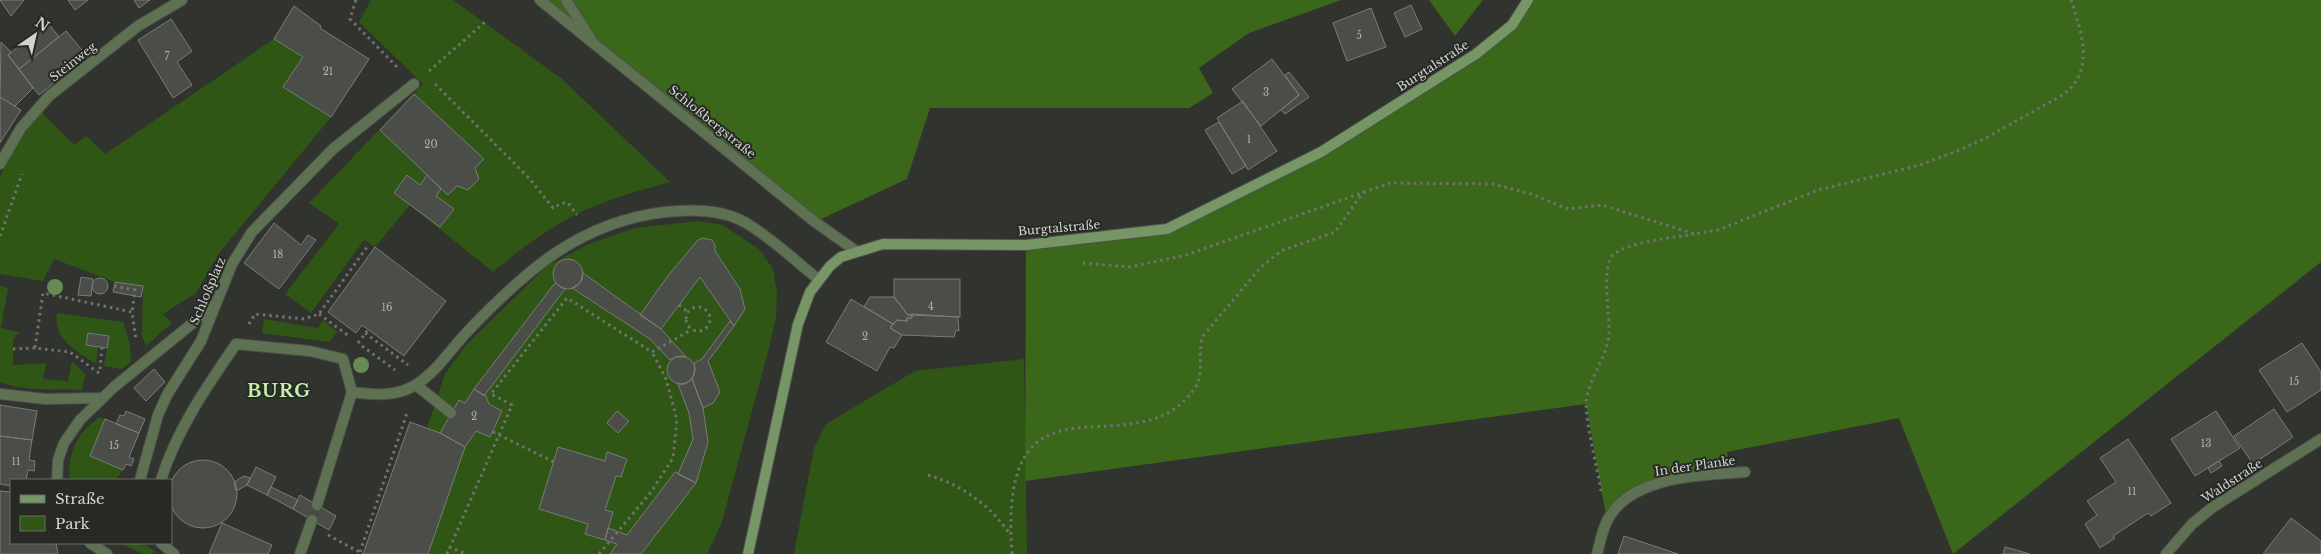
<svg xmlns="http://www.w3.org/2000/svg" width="2321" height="554" font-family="'Libre Baskerville',serif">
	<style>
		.green { fill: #305615 }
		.forest { fill: #3a671a }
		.building { fill: #4a4d48; stroke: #797c77 }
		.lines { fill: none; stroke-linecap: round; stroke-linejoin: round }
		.minor-tunnel { stroke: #484b46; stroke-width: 10; stroke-dasharray: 10 5; stroke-linecap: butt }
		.service-casing { stroke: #4d504b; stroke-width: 12 }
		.minor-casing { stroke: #4d504b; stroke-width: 12 }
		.secondary-casing { stroke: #4d504b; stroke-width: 12 }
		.path { stroke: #71736f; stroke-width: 3; stroke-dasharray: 2.5 4; stroke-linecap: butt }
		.service { stroke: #5e7253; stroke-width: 10 }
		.minor { stroke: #5e7253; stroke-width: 10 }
		.secondary { stroke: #769665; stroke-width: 10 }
		.tree { fill: #678b52 }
		.labels { text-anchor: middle; stroke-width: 4; stroke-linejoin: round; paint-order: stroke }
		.number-label { font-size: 10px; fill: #b0b2ae }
		.street-label { font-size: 12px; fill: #d2d4d0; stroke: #262924 }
		.district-label { font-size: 18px; font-weight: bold; letter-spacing: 1px; fill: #c5f0ad; stroke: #262924 }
	</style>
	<rect width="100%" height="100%" fill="#30332e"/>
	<path class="green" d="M371,0H453L562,79L670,182C646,189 622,195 600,204C560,219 525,245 493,272L410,205L375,247L364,240L311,313L285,294L339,224L309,203L423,84L359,22Z
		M274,39L303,57L284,87L331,117L220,252L196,293L163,314L172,323L146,346L142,336L143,286L115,282L54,259L43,281L0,274V177L11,152L41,112L74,145L86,136L105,154Z
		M698,221L723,225L760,250L773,269L777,292L776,318L769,348L722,522L707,554H363L410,422L427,428L445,374L466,345L547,266L589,244L635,228Z
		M0,286L8,288L1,328L19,332L13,340V365L46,363L43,379L68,381L72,361L85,374L82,390C55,389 25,392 0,382Z
		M57,313L123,322L130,345L131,362L122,369L104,366L109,336L89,333L86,345L98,347L96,364C77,352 52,338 57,313Z
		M264,319L318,328L323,320L337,332L329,342L262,333Z
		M1024,359L1027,554H794L814,448L826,424L915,371Z
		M100,417L105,419L90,456L123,470L116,480H70C66,455 79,430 100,417Z
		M120,543H142L155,551L152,554H143Z"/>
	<path class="forest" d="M540,0H1341L1249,33L1199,68L1213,93L1189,108H930L907,179L815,222Z
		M1429,0H1483L1455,36Z
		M1528,0H2321V262L1953,554L1899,418L1727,452L1731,474L1646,486L1607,521L1586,404L1025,481L1026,245L1167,229L1321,152L1512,25Z"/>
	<path class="building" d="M0,0H24L11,16Z
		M68,0H88L75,10Z
		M134,0H150L139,8Z
		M1411,5L1422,29L1405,37L1394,13Z
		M294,6L321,26L320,28L369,59L331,117L283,87L303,57L274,39Z
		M1371,8L1386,47L1347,61L1333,23Z
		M171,19L192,51L177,62L192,85L173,98L138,40Z
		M48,23L59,37L19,69L8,55Z
		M66,31L87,56L39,95L19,69Z
		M1,42L11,52L8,55L33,88L15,106L0,97Z
		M1272,59L1299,95L1261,126L1232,89Z
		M1289,72L1309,97L1285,114L1281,110L1299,95L1285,75Z
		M414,94L484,159L475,168L479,179L468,190L457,186L448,195L380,130Z
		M0,97L21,110L0,143Z
		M1243,101L1277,151L1248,170L1217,118Z
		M1219,122L1246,166L1232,174L1205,130Z
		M407,175L420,185L427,175L441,189L436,196L454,209L440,227L394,193Z
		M274,223L301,245L308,235L316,240L279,289L244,263Z
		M702,238L712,240L715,245V251L740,289L745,309L734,326L700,277L661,329L640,315L667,277L697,241Z
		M375,247L446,301L404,356L362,325L356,333L328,312Z
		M553 274a15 15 0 1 1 30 0a15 15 0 1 1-30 0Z
		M583,273L661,329L686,357H675L670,360L650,339L572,288L580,283Z
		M81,277L93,279L91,296L78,295Z
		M92 286a8 8 0 1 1 16 0a8 8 0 1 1-16 0Z
		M894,279H960V317L908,315L894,297Z
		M115,282L143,286L141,297L113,292Z
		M555,283L565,289L484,396L474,389Z
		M870,297H894L908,315L912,314V318H907V321L897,320L893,324L864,307Z
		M851,299L893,324L890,328L902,335L894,348L890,347L877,371L826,342Z
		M912,314L958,317L959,331L956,330L954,337L902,335L890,328L897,320L907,321V318H912Z
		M730,321L734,326L708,361L720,392L713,403L703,408L692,379L695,369L694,363L702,359Z
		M88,333L109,336L107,348L86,345Z
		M2302,343L2321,372V390L2287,412L2259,370Z
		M667 370a14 14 0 1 1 28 0a14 14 0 1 1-28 0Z
		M154,369L165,382L146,401L134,388Z
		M692,379L703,408L708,442L696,483L678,474L693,439L689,413L678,384H685Z
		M474,389L486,396L489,404L502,411L490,437L476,431L465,447L440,433L459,400L465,403Z
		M0,405L37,411L32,440L0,436Z
		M2274,409L2293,437L2253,464L2234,436Z
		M126,411L145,419L139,433L116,424L120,415L124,416Z
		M617,411L629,421L618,433L607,423Z
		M2216,411L2240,448L2195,476L2171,439Z
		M105,419L139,433L129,457L134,459L131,466L126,464L123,470L90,456Z
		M410,422L440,433L465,447L428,554H363Z
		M0,436L32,440L29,460L35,461L34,471L28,470L26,480H11V486L0,484Z
		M2128,439L2171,503L2151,516L2148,513L2113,536L2115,538L2100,548L2085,524L2097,515L2087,501L2116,482L2100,458Z
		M558,447L605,461L607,452L627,459L621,477L616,476L605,510L613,512L605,540L585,534L588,524L539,509Z
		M169 494a34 34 0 1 1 68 0a34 34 0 1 1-68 0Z
		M2219,461L2222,466L2211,473L2208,468Z
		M256,467L276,477L267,495L247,485Z
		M675,472L696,483L641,554H610L617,544L605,540L608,528L627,535Z
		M244,476L250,478L247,485L236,491L234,482Z
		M271,487L298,500L293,509L267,495Z
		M0,491L11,492V543H56L58,554H0Z
		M300,495L336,516L329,530L293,509Z
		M2291,518L2321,541V554H2263Z
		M222,523L272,545L268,554H209Z
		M1624,536L1678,554H1618Z
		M2005,547L2030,554H2003Z"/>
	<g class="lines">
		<path class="minor-tunnel" d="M312,520L317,505"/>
		<g class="service-casing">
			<path id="service" d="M566,0L591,39
				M140,480L158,415L167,395L201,341L232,264L252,232L333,149L414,84
				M161,480C176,431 207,386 236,344L310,351L343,359L352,392
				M1597,554C1600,543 1602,531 1607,521C1630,475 1701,476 1745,472"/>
		</g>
		<g class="minor-casing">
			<path id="minor" d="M540,0L815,222L856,251
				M0,164L21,128L49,96L138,26L182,0
				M416,385L451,413
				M0,394L45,399L101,398
				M57,480L58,460L64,443L80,420L114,387L215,305
				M317,505L352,392C374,395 398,397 417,384C437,371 451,349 467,332C524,272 579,222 665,212C692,209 723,209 746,223C772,238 795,261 818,279
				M90,543L107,554
				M161,543L174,554
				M300,554L312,520
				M2166,554L2192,524L2213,507L2321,439"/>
		</g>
		<g class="secondary-casing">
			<path id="secondary" d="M748,554L798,324L810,292L830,266L841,257L883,244L1026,245L1167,229L1321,152L1476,54L1512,25L1528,0"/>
		</g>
		<path class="path" d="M356,0L350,19L399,69
			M429,71L485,22
			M435,84L529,178L553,208L562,203H568L577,215
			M0,236L22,174
			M1083,263L1130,267L1186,255L1390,183L1493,184L1531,194L1568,209L1602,205L1695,234L1718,230L1818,190L1920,165L1954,152L1984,139L2061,96C2096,72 2082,34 2071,0
			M114,286L135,290L132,312
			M679,305L688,312
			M686 319a12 12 0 1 1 24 0a12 12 0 1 1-24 0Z
			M319,314L349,336
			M249,324L255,314L304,319L319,314L367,247
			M365,333L408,365
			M358,343L368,330
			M362,346L395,370
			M13,349L35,348
			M100,369L102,347
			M99,373L70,352L35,348L43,293L132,312L136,340
			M493,432L554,462
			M928,475C962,485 990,505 1010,534
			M1601,491C1597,466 1587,429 1586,405C1586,382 1608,357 1609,333C1610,315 1601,266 1613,255C1629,241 1674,238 1694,234
			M328,535L363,554
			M449,547L466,554
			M360,552L407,413
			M447,554L512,405L491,394L567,298L652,352L691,330
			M599,554L651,492L673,458L677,420L666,379L652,352
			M1012,554C997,352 1134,476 1195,388C1205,372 1197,353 1203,336L1260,268L1281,251L1335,232L1364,191"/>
		<use href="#service" class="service"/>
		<use href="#minor" class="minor"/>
		<use href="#secondary" class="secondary"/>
	</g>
	<g class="tree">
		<circle cx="55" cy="287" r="8"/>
		<circle cx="361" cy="365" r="8"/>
	</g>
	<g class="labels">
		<g class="number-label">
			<text x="1359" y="39">5</text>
			<text x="167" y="60">7</text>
			<text x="328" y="75">21</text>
			<text x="1266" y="96">3</text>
			<text x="1249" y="143">1</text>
			<text x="431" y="148">20</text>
			<text x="278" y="258">18</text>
			<text x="931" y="310">4</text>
			<text x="387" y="311">16</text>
			<text x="865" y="340">2</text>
			<text x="2294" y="385">15</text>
			<text x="474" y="420">2</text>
			<text x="2206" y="447">13</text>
			<text x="114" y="449">15</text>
			<text x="16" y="465">11</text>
			<text x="2132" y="495">11</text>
		</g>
		<g class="street-label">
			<text transform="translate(73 62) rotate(-38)" y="4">Steinweg</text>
			<text transform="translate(1433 66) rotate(-33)" y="4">Burgtalstraße</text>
			<text transform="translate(712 122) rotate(39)" y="4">Schloßbergstraße</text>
			<text transform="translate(1059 228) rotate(-5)" y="4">Burgtalstraße</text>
			<text transform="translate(208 291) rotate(-67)" y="4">Schloßplatz</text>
			<text transform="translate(1695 466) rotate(-8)" y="4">In der Planke</text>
			<text transform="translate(2232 481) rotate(-33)" y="4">Waldstraße</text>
		</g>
		<g class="district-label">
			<text x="279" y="397">BURG</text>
		</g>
	</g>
	<rect x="10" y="479" width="162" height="65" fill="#262924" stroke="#6b6d69"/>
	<rect x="20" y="495" width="25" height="8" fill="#769665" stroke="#6b6d69"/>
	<text x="55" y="504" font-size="15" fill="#d2d4d0">Straße</text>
	<rect x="20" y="516" width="25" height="15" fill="#305615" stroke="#6b6d69"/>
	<text x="55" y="529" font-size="15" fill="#d2d4d0">Park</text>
	<g transform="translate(35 35) rotate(34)" stroke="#262924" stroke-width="4" paint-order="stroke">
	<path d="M0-4L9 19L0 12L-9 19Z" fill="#d2d4d0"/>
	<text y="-8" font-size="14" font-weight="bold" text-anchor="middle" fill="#d2d4d0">N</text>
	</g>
</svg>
